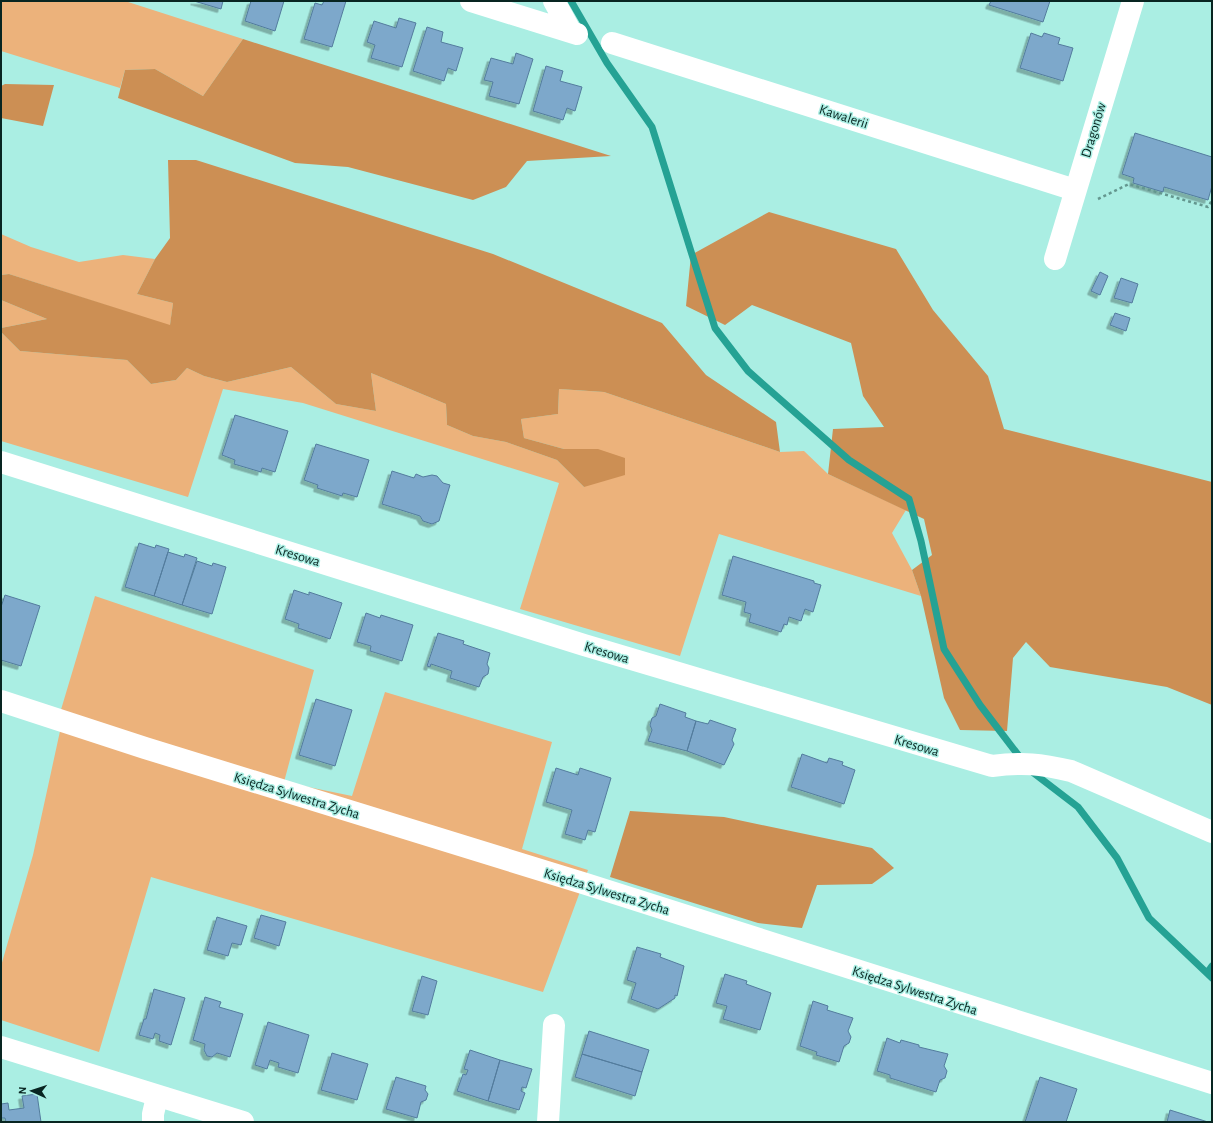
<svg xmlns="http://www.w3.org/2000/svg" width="1213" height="1123" font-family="'Alegreya Sans',sans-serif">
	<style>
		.green { fill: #ecb27b }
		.forest { fill: #cc8f54 }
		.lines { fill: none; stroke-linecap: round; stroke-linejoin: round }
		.stream { stroke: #25a294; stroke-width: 7 }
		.building { fill: #7da8cb; stroke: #537c9d; filter: url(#shadow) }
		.path { stroke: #64978f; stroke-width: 2.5; stroke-dasharray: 3 3; stroke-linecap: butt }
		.minor { stroke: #fff; stroke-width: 22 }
		.labels { text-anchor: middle; stroke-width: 3; stroke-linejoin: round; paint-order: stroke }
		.street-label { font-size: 14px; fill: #082521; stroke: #aaeee3 }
	</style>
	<defs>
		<filter id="shadow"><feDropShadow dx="-3.5" dy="3.5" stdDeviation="0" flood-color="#0004"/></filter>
	</defs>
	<rect width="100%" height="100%" fill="#aaeee3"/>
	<path class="green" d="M1,1H125L243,39L203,96L155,69L125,70L120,88L1,51Z
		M1,234L31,247L79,262L123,255L155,259L137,294L173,303L170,326L9,274L1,275Z
		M1,300L47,319L1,328Z
		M1,332L20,351L127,360L151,384L176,380L187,368L204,376L227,382L291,367L336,404L376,411L371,373L446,404L447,425L473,436L506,442L557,460L584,487L598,449H564L524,438L521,419L558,414L559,389L604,392L780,452L804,451L828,474L906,510L892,533L912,570L921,596L719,534L680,656L520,609L559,483L303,403L223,389L188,497L1,441Z
		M95,596L314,670L284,782L352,796L385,692L552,742L522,849L588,870L543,992L151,877L99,1052L1,1020V966L33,855L62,722L60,713Z"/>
	<path class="forest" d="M243,39L611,156L527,161L506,187L473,200L348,167L295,163L118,98L125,70L155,69L203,96Z
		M5,84L54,85L43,126L1,118V86Z
		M168,160H196L493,254L662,323L706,375L776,422L780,452L604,392L559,389L558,414L521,419L524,438L564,449H598L625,458V475L584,487L557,460L506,442L473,436L447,425L446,404L371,373L376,411L336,404L291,367L227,382L204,376L187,368L176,380L151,384L127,360L20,351L1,332V328L47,319L1,300V275L9,274L170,325L173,303L137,294L155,259L170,238Z
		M769,212L896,249L933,310L988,376L1004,429L1212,482V705L1167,687L1050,667L1026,642L1013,658L1007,731L960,730L944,698L921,596L912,570L932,555L924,519L828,474L833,429L884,427L863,396L851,343L752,305L725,325L686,306L691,255Z
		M630,811L724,817L872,848L894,868L872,884L817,885L802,928L758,923L610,877Z"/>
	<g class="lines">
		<path class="stream" d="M571,1L607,63L652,127L715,328L748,371L849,460L909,499L921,541L944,649L980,705L1019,756
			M1031,771L1078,807L1117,858L1149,918L1212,978
			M1207,973L1212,966"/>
	</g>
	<path class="building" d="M194,1H223L221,9Z
		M251,1H284L275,31L245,21Z
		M324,1H346L332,47L304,39L315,3L322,5Z
		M991,1H1050L1043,22L989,5Z
		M399,18L416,23L402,67L371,58L375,45L367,42L374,21L396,28Z
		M427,27L443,32L441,42L463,48L456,71L448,68L444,81L413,71Z
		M1031,33L1042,37L1044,33L1060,38L1058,44L1073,48L1063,81L1020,68Z
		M516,53L533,59L519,104L489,96L493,82L484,80L491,58L513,64Z
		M546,66L563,71L560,81L582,87L575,111L567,108L563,120L533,111Z
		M1135,133L1212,157V186L1208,200L1164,187L1163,192L1133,183L1134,178L1122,174Z
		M1100,272L1108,276L1100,295L1091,291Z
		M1121,278L1138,284L1132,303L1114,298Z
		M1115,313L1130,318L1126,331L1110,325Z
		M235,415L288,431L275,472L262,468L261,472L234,464L235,460L222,455Z
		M316,444L369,460L357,497L343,493L342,496L317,488L318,485L304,480Z
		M392,471L414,478L416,474L423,477L432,475L437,476L443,483L450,485L439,521L432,524L423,521L420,516L382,504Z
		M139,543L155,548L156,545L169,549L154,596L125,587Z
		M168,552L184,557L185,554L197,558L182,605L154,596Z
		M733,556L814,581V583L821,585L813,612L805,609L801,621L789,617L787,625L784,624L781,632L749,622L751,614L744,612L746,602L722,595Z
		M197,561L212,566L213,563L226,567L212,614L182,605Z
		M294,590L309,595V592L342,603L330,639L298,628L299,624L285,619Z
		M5,595L40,606L21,666L1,660V607Z
		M366,613L380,618L381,615L413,625L402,661L370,651L371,646L357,642Z
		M438,633L464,641L463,644L490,653L487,664L489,668L488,674L483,677L479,687L450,678L452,671L431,664L430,667L427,666Z
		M316,699L352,710L335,766L299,755Z
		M660,704L686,713L685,717L696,721L687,751L648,741L652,730L650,725L652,718L656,716Z
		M710,720L736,729L732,740L734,744L724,765L687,751L696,721L708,724Z
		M802,754L827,763L829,758L843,762L842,765L855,770L844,804L791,787Z
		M556,768L578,775L580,768L611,778L595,832L588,830L585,840L565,834L572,810L546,802Z
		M261,915L286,922L279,946L254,938Z
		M217,917L247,926L241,945L232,943L228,956L207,950Z
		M637,947L661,954L660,957L684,966L677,996L675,995V998L658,1009L631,999L636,983L627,980Z
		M725,974L747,981L746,984L771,993L760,1030L723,1019L727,1006L716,1003Z
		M422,976L437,981L428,1015L412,1011Z
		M154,989L185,998L171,1045L159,1041L160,1035L155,1033L153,1039L139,1035L144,1019H146Z
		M205,997L221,1002L219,1007L243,1014L230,1057L217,1053L212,1057L207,1056L204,1050L205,1044L193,1040Z
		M813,1001L828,1006L827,1010L853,1018L848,1031L851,1037L849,1043L844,1046L839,1062L816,1055L817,1052L800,1046Z
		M268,1022L309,1035L298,1073L278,1067L279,1063L270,1060L267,1069L255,1065Z
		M589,1031L649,1050L642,1072L582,1054Z
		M887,1038L900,1043L901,1040L919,1045V1047L948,1054L944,1066L947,1071L945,1078L940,1080L936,1092L890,1078V1075L877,1071Z
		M470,1050L500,1060L488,1101L457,1091L463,1074L466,1075L468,1070L464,1069Z
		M332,1053L368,1064L357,1100L321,1090Z
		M582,1054L642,1072L635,1096L575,1077Z
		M500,1060L532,1069L526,1088L522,1087L521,1091L525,1093L519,1110L488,1101Z
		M396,1077L426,1086L425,1090L428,1094L426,1100L421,1102L417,1118L386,1109Z
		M1040,1077L1077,1089L1066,1122H1025Z
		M37,1094L41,1122H6L5,1118H1V1104L8,1103L9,1110L24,1108L22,1096Z
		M1170,1110L1208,1122H1167Z"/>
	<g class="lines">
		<path class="path" d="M1098,199L1129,184L1208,207L1212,200"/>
		<path class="minor" d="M471,1L577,34
			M554,1L571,32
			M612,43L1075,190
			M1055,259L1133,1
			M1,462L584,645L992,766C1024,762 1040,764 1071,771L1212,832
			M1,701L145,748L586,884L1212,1083
			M1,1047L243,1122
			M153,1122V1114L157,1097
			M548,1122L554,1025"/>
	</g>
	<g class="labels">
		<g class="street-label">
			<text transform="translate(844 116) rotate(18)" y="5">Kawalerii</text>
			<text transform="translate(1093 130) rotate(-73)" y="5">Dragonów</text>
			<text transform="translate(298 555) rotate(17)" y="5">Kresowa</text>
			<text transform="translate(607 652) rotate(17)" y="5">Kresowa</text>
			<text transform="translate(917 745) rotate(17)" y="5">Kresowa</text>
			<text transform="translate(297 795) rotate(17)" y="5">Księdza Sylwestra Zycha</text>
			<text transform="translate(607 891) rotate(17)" y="5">Księdza Sylwestra Zycha</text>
			<text transform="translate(915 990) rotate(18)" y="5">Księdza Sylwestra Zycha</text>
		</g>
	</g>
	<rect width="1213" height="1123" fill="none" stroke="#082521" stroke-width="4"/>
	<g transform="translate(32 1091) rotate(273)" stroke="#aaeee3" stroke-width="3" paint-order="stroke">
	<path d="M0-3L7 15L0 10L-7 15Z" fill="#082521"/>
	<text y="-6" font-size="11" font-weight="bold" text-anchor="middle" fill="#082521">N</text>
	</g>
</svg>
